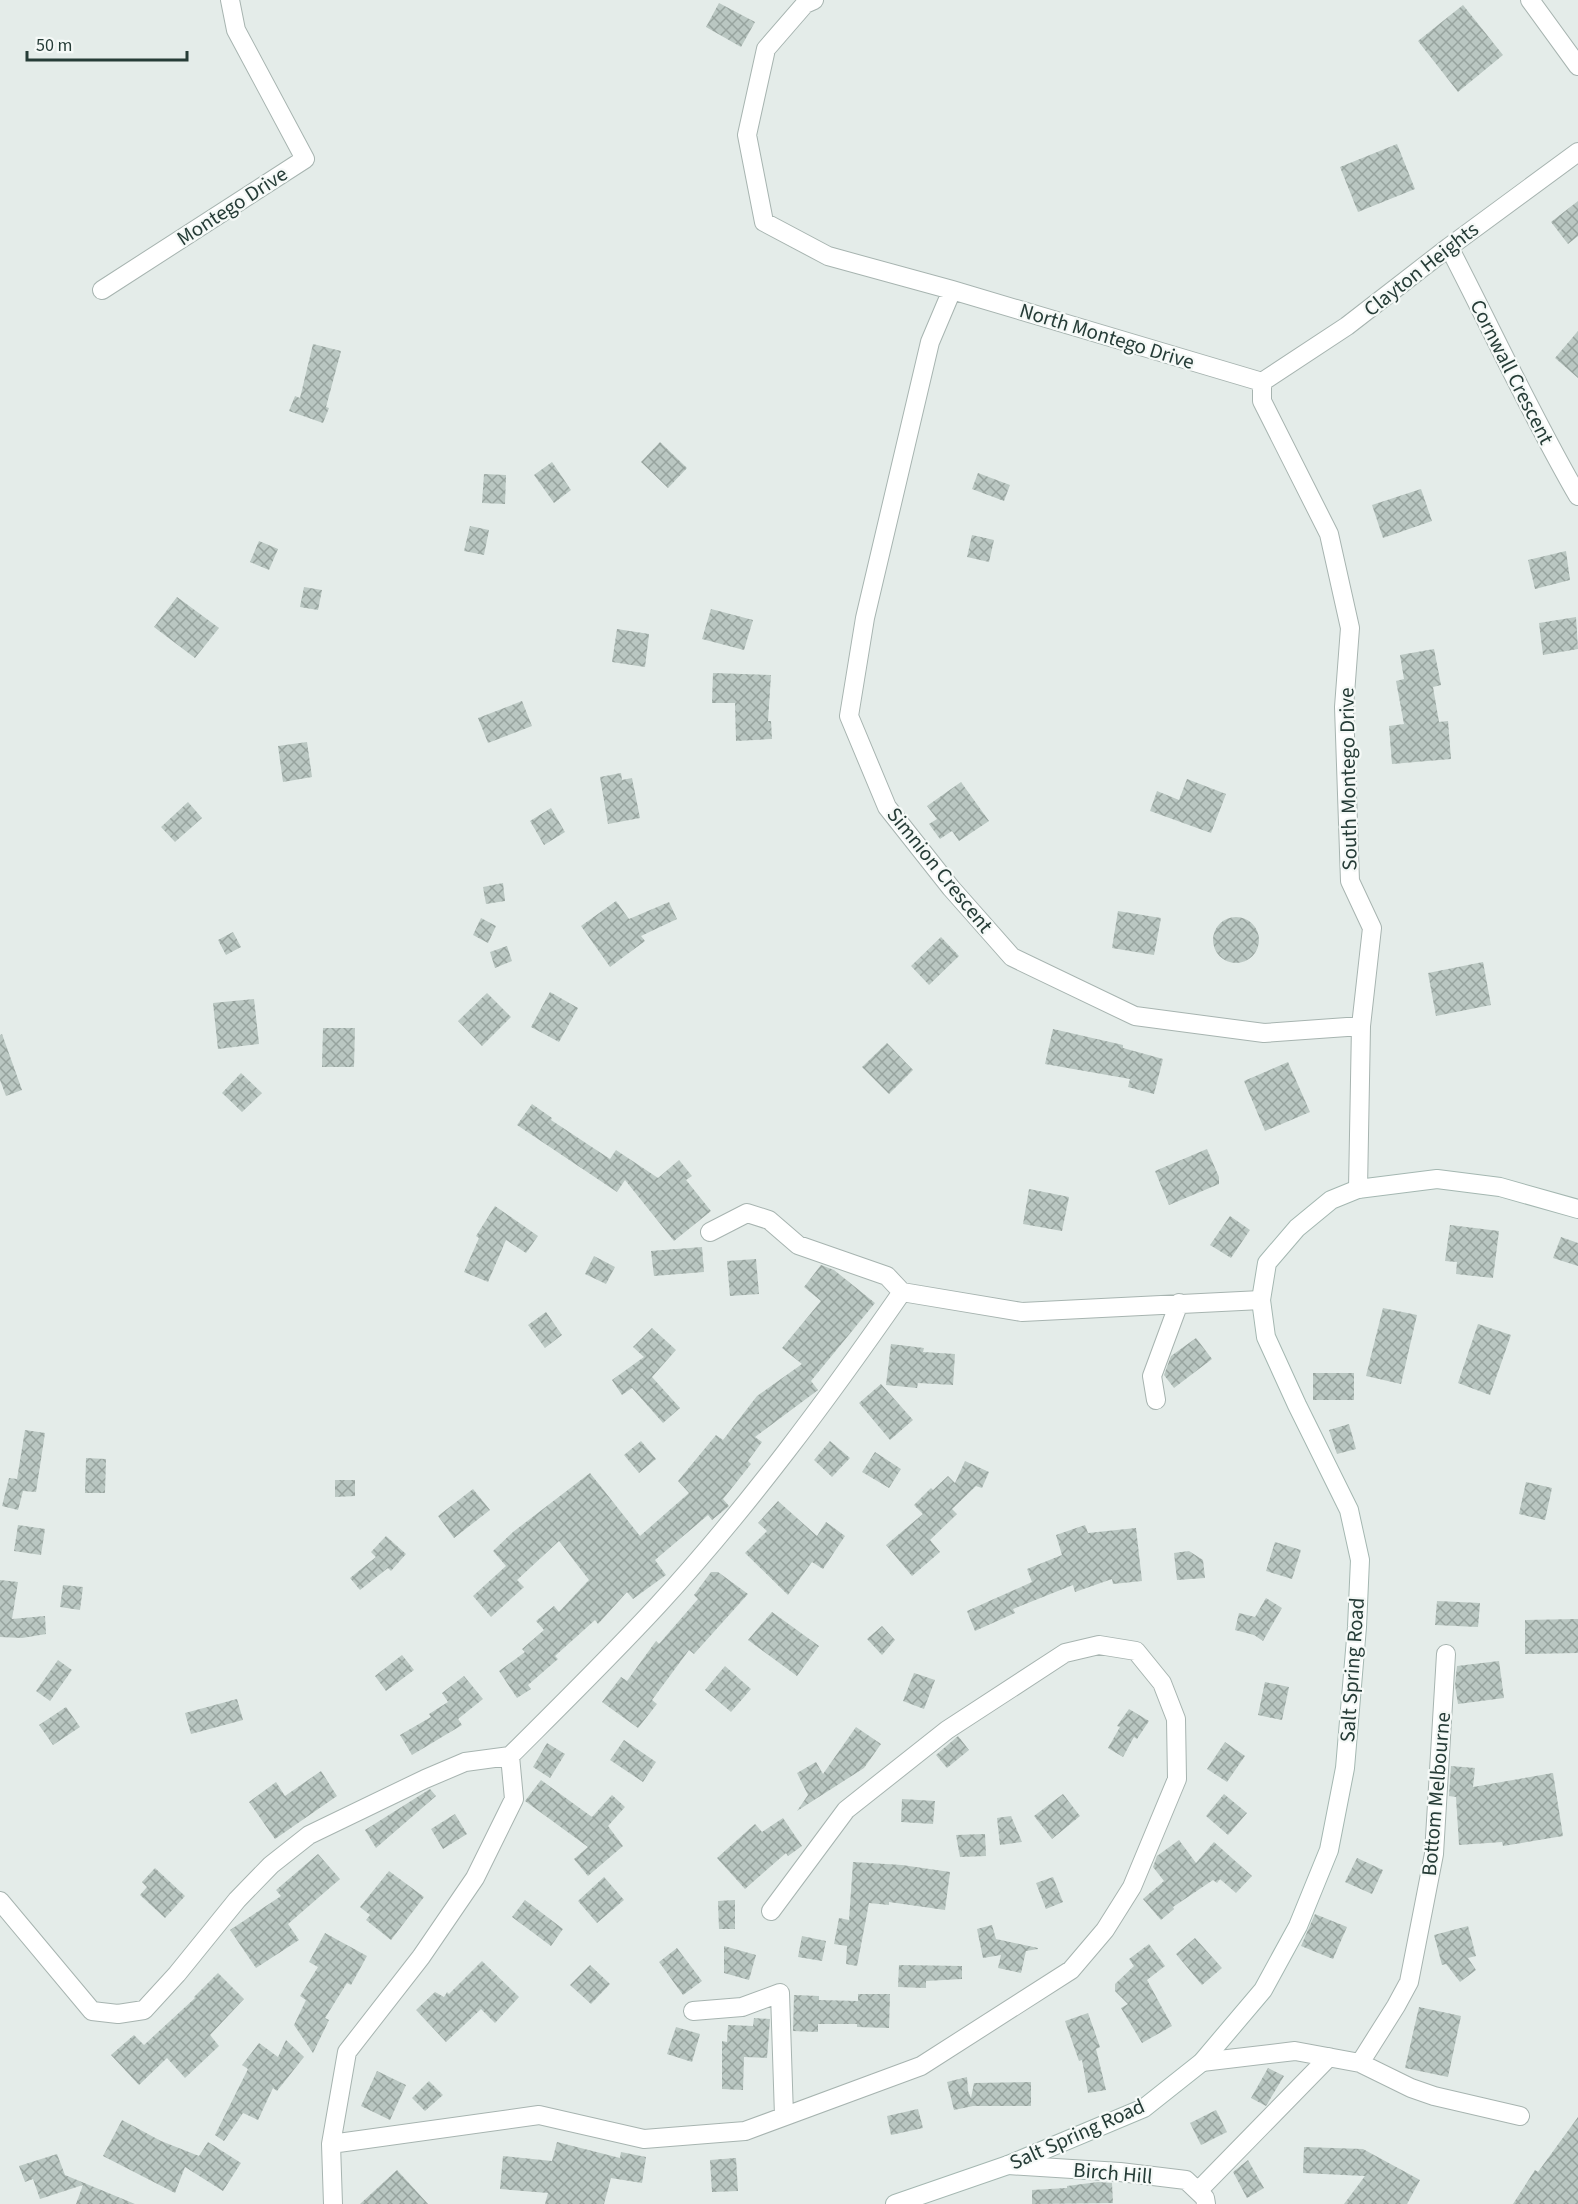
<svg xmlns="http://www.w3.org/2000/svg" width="1578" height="2204" font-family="'Source Sans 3',sans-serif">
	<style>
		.building { fill: url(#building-cross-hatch) }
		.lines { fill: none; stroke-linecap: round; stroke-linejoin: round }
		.street-casing { stroke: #a7b4b0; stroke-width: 20 }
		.secondary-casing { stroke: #a4b7b1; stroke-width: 20 }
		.street { stroke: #fff; stroke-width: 18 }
		.secondary { stroke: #fff; stroke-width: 18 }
		.labels { text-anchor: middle; stroke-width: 4.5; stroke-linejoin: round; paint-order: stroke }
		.street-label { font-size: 21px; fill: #263c37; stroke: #f5f9f7 }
	</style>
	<defs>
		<pattern id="building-cross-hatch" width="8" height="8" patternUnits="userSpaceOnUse" patternTransform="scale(1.5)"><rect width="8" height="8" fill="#bac7c2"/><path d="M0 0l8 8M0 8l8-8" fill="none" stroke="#97a39e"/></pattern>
	</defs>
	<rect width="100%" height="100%" fill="#e4ece9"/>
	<path class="building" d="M719,3L755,22L741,47L706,27Z
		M1463,5L1503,55L1458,92L1418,41Z
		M1397,144L1415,189L1358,212L1340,167Z
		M1578,201V236L1568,244L1551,222Z
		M1578,331V378L1555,358Z
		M313,344L341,351L326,407L329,408L323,423L289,411L295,396L300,398Z
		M660,442L687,468L668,488L641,462Z
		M552,462L571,490L554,503L534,475Z
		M978,473L1010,485L1004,501L972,489Z
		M484,474L506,475L505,504L482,503Z
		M1421,489L1432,521L1383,538L1372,505Z
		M470,526L489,530L484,555L464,551Z
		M972,535L994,540L989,562L967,557Z
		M259,541L278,549L269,570L250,562Z
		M1566,551L1570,580L1535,589L1528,560Z
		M304,587L322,590L318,610L300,607Z
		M177,597L219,628L195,658L154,627Z
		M711,609L753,620L744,650L702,639Z
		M1576,617L1578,649L1543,655L1539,623Z
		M617,629L649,634L645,667L612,662Z
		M1434,649L1441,685L1433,687L1439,722L1448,721L1451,759L1392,764L1389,726L1404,724L1396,681L1404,679L1400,655Z
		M713,673L771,675L768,721H771L772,739L736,741L735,703H712Z
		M522,701L532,726L488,743L478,718Z
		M307,742L312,777L283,782L278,746Z
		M621,773L622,780L632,778L640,818L608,824L600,777Z
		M1187,779L1226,794L1211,833L1150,811L1157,791L1179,800Z
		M961,782L989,821L959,841L952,831L940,839L929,824L937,819L927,806Z
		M188,802L202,818L175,842L161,827Z
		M551,808L565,832L544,845L530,821Z
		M503,883L505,901L486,904L483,887Z
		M616,901L629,919L669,902L677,919L641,936L645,941L610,967L581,926Z
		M1118,911L1161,918L1154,955L1112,948Z
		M1213 940a23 23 0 1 1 46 0a23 23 0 1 1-46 0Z
		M481,918L496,926L488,943L473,935Z
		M233,932L241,947L226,955L218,940Z
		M941,937L959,956L929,985L911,966Z
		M507,946L512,961L495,968L490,952Z
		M1483,962L1491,1005L1436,1016L1428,973Z
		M550,992L578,1008L559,1042L531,1027Z
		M487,993L511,1017L482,1046L458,1021Z
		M254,999L259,1044L218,1049L213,1003Z
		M323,1028H355L354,1067H322Z
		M1053,1029L1123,1045V1048L1163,1059L1154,1094L1128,1087L1130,1079L1045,1064Z
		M2,1034L22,1090L6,1096L0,1080V1035Z
		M887,1043L913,1070L889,1094L862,1067Z
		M1288,1062L1310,1112L1265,1131L1244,1081Z
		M241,1073L262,1093L242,1112L222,1093Z
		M532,1104L552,1118L551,1120L610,1159L616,1150L658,1178L679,1160L692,1176L686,1180L711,1211L674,1241L625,1180L617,1192L517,1125Z
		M1207,1149L1219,1177V1184L1169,1205L1155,1171Z
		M1029,1189L1069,1197L1062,1231L1023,1224Z
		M495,1206L538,1236L526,1253L506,1240L488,1282L464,1272L479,1238L476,1236Z
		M1230,1216L1250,1230L1231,1258L1210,1245Z
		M1450,1225L1499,1231L1493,1278L1456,1274L1457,1262L1445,1261Z
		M1561,1237L1578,1243V1266L1553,1258Z
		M702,1247L704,1272L654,1276L651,1251Z
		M594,1256L615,1267L606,1284L585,1274Z
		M756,1259L759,1294L730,1296L727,1261Z
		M821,1265L834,1270L875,1303L811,1381L818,1390L755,1437L762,1442L748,1461L751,1464L723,1499L729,1506L712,1520L708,1515L655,1560L666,1575L633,1599L627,1592L598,1624L595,1620L555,1656L558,1659L528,1685L531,1689L517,1698L499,1671L525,1652L522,1649L544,1630L536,1621L554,1606L559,1612L589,1580L559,1541L517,1580L524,1587L491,1617L473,1596L506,1566L493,1551L513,1532L590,1473L640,1536L689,1493L678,1481L716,1435L723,1440L757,1396L802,1364L782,1348L821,1301L804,1287Z
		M1383,1308L1417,1315L1401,1384L1366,1376Z
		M546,1312L562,1335L545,1348L528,1325Z
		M1478,1324L1511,1335L1490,1395L1458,1383Z
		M652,1328L676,1350L652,1377L680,1408L663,1423L632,1388L622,1395L612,1380L644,1357L633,1347Z
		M1196,1338L1212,1359L1174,1388L1164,1375L1171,1356Z
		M891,1344L924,1348L923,1352L955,1354L953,1385L918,1383L917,1388L886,1385Z
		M1313,1373H1354V1400H1313Z
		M881,1384L913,1420L890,1440L859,1403Z
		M1349,1424L1356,1449L1337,1454L1329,1430Z
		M25,1430L45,1433L36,1492L23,1491L18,1510L2,1506L9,1478L17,1479Z
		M641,1441L656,1459L639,1473L624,1455Z
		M830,1441L850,1458L832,1477L814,1460Z
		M875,1452L901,1469L889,1488L862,1472Z
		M86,1458L106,1459L105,1493H85Z
		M965,1461L989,1472L982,1488L976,1486L952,1509L957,1514L930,1540L940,1552L912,1576L886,1545L923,1514L914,1505L931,1488L933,1490L948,1476L955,1483Z
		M335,1480H355V1496L335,1497Z
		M1526,1482L1552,1488L1545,1520L1519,1514Z
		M473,1489L490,1510L454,1538L438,1516Z
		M778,1501L817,1536L826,1522L845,1536L823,1569L812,1562L788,1595L745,1553L767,1531L758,1523Z
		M18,1525L45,1529L41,1555L14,1551Z
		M1085,1525L1088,1533L1136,1528L1142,1581L1113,1584L1112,1579L1075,1592L1073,1585L1013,1609L1015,1613L975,1631L967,1611L1032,1582L1027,1569L1062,1555L1056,1535Z
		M386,1536L406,1554L391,1571L388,1568L360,1590L350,1578L376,1557L371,1552Z
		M1275,1542L1301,1550L1292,1579L1266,1571Z
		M1189,1551L1203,1560L1205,1578L1177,1580L1174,1553Z
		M711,1572H718L748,1594L694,1654L689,1650L652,1700L657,1704L638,1728L602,1702L621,1677L627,1681L656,1641L659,1644L698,1599L694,1595Z
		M0,1580L18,1582L12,1619L45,1616L46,1634L22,1638L0,1637Z
		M63,1585L83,1587L80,1610L60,1607Z
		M1266,1598L1282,1608L1263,1641L1254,1635L1235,1630L1239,1613L1255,1617Z
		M1437,1601L1480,1603L1478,1627L1435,1625Z
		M772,1612L819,1646L797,1676L748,1640Z
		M1578,1619V1653L1525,1654V1620Z
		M882,1626L895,1640L882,1655L867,1639Z
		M402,1655L414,1670L386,1691L375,1676Z
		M58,1660L72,1670L50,1701L36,1691Z
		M1499,1661L1504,1698L1458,1704L1455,1685L1457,1666Z
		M725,1666L751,1689L731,1712L705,1690Z
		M914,1673L935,1680L924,1709L903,1701Z
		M464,1676L483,1699L458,1719L462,1725L412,1755L400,1735L431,1717L429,1714L448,1702L442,1693Z
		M1265,1682L1289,1687L1282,1720L1258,1715Z
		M237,1699L243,1720L191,1734L185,1713Z
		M66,1707L80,1727L53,1745L39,1725Z
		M1129,1709L1149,1721L1137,1739L1134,1737L1123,1757L1108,1748L1120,1727L1117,1726Z
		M856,1727L881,1744L864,1768L797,1811L808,1795L797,1773L816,1762L823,1774Z
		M958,1736L969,1750L947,1768L936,1755Z
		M624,1740L656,1762L643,1782L610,1760Z
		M1225,1742L1245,1756L1227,1782L1207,1769Z
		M547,1743L565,1754L550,1778L533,1767Z
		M1451,1766L1475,1768L1473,1787L1553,1773L1563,1836L1503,1846L1502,1842L1459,1845L1456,1797L1449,1796Z
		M321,1771L337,1796L275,1839L249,1802L276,1782L285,1796Z
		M541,1780L592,1817L612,1795L625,1807L608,1826L623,1846L588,1876L574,1859L588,1847L525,1801Z
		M430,1789L436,1796L376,1848L365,1830Z
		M1063,1794L1080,1816L1052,1839L1034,1816Z
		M1224,1794L1247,1813L1228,1835L1206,1816Z
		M902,1799L935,1801L933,1824L901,1822Z
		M455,1814L467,1834L443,1849L431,1829Z
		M1011,1816L1022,1842L1000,1845L997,1818Z
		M783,1818L802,1846L788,1856L786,1853L745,1889L717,1858L755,1824L762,1832Z
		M985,1834L986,1856L960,1857L956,1835Z
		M1179,1840L1196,1863L1214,1842L1252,1876L1236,1893L1220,1879L1217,1883L1213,1880L1173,1907L1174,1909L1161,1920L1143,1899L1164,1881L1153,1867L1157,1856Z
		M318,1854L340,1879L288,1924L299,1940L256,1968L230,1930L281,1896L276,1890Z
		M1357,1858L1383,1870L1372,1894L1345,1882Z
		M853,1862L902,1865L950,1872L945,1910L889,1902V1905L869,1903L857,1966L846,1964L847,1946L834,1944L839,1918L849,1920Z
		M155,1868L185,1896L165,1918L140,1895L147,1887L142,1882Z
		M389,1871L424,1897L391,1940L366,1920L370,1915L360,1907Z
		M604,1877L624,1900L597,1923L578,1901Z
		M1053,1877L1063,1902L1046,1909L1036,1883Z
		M525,1900L563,1929L551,1946L512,1917Z
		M735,1900V1929H719L718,1901Z
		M1315,1914L1347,1927L1333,1959L1301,1946Z
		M992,1925L996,1939L1038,1948V1949L1026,1951L1021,1973L998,1968L1001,1955L983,1958L977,1929Z
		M1468,1926L1476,1956L1468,1958L1476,1970L1460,1982L1446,1964L1442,1965L1434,1935Z
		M325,1933L367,1956L351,1985L347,1983L325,2018L329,2020L313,2053L294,2025L306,2000L300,1996L318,1967L309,1962Z
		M802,1936L826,1941L822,1961L798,1957Z
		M1195,1938L1222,1968L1202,1985L1176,1954Z
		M1149,1944L1165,1966L1147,1980L1172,2026L1142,2043L1121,2008L1128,2004L1115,1991V1984L1134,1966L1129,1959Z
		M724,1946L756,1955L749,1980L724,1973Z
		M677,1948L702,1981L683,1995L659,1962Z
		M482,1961L519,1997L495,2023L481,2009L446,2042L416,2010L435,1992L444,1997L447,1992L449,1994Z
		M590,1965L610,1984L591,2004L570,1985Z
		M899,1965L962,1966V1979L926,1981V1988L898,1987Z
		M218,1973L244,1999L210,2035L219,2046L185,2078L167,2058L139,2085L111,2055L134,2035L144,2045L195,1998L194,1997Z
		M858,1994H890L889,2028L857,2027V2024H818V2032L793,2031L794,1995L819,1996V2000L858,2001Z
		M1419,2007L1461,2016L1448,2077L1405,2068Z
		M1088,2013L1100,2047L1096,2049L1106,2090L1088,2093L1082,2060L1079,2061L1065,2021Z
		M754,2018L770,2019L767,2058L744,2057L743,2090L722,2089V2041L727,2042L728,2025L753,2026Z
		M676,2027L700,2034L692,2062L667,2054Z
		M286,2040L304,2057L277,2091L273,2088L258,2120L243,2113L224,2141L215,2135L248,2069L242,2065L259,2043L278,2057Z
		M1268,2068L1284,2076L1266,2106L1251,2098Z
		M377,2071L406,2085L390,2120L361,2106Z
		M967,2077L968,2091L971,2098L974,2083L1031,2082V2106H973L954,2110L947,2082Z
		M429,2081L443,2095L425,2111L412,2098Z
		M918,2109L923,2128L891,2135L887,2116Z
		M1216,2110L1227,2132L1201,2145L1190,2123Z
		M1578,2117V2204H1513L1535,2170L1538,2172Z
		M122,2120L161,2141L199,2156L208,2142L241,2163L223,2191L185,2167L175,2193L103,2156Z
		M557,2142L620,2158L621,2152L646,2157L642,2183L611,2178L604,2204H545L548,2193L500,2189L503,2156L552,2161Z
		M1304,2147L1363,2149L1420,2180L1407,2204H1344L1365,2176L1303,2173Z
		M57,2154L65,2175L135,2204H76L83,2185L40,2199L33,2179L25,2182L19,2166Z
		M736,2158L738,2191L712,2192L710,2160Z
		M1248,2160L1264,2188L1247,2198L1233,2172Z
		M397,2170L428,2204H360Z
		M1098,2182L1112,2183L1113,2203L1032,2204V2190L1067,2188V2186Z"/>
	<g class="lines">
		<g class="street-casing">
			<path id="street" d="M814,0L805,4L766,49L747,135L764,222L828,256L952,290L1262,382
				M1530,0L1578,66
				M1449,247C1492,330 1531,415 1578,496
				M102,290L305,159L236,30L230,0
				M952,290L930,342L865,618L849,716L887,807L951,888L1012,957L1135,1016L1264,1033L1361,1026
				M1262,382V401L1329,534L1350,628L1344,707L1350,881L1372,928L1361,1026L1358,1189
				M1262,382L1347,326L1449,247L1578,152
				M710,1232L747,1213L769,1220L798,1245L887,1276L902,1292
				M1156,1400L1152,1376L1179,1303
				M0,1901L92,2011L118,2014L144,2010L177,1974L237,1900L271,1865L309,1835L425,1779L465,1762L510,1756
				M693,2011L742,2007L780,1993L784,2116
				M1202,2062L1295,2051L1360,2063L1411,2088L1434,2096L1520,2116
				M1360,2063L1396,2006L1409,1982L1434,1854L1446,1654
				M331,2144L539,2115L644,2139L745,2131L921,2066L1071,1970L1105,1930L1132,1887L1177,1779L1176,1719L1162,1683L1136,1651L1099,1645L1065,1653L947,1730L846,1810L771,1911
				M1008,2165L1120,2172L1186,2180L1205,2198L1206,2204
				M1198,2191L1329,2057
				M333,2204L331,2144L347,2052L421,1957L475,1878L514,1799L510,1756C560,1706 611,1656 659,1604C748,1507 827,1400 902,1292L1022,1312L1261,1300"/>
		</g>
		<g class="secondary-casing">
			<path id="secondary" d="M895,2204L1008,2165L1144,2108L1202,2062L1263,1990L1298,1926L1329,1850L1345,1768L1357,1627L1360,1560L1349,1510L1297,1405L1266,1337L1261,1300L1267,1263L1297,1228L1331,1200L1358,1189L1437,1179L1500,1187L1578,1209"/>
		</g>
		<use href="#street" class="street"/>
		<use href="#secondary" class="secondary"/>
	</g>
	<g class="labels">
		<g class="street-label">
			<text transform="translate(232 206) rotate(-33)" y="7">Montego Drive</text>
			<text transform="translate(1421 269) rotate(-38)" y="7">Clayton Heights</text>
			<text transform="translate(1107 336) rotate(17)" y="7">North Montego Drive</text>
			<text transform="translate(1512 372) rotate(63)" y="7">Cornwall Crescent</text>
			<text transform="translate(1348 779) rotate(-91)" y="7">South Montego Drive</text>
			<text transform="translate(940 870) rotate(51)" y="7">Simnion Crescent</text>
			<text transform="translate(1352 1670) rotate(-86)" y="7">Salt Spring Road</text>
			<text transform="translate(1436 1794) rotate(-85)" y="7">Bottom Melbourne</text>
			<text transform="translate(1077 2134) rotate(-24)" y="7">Salt Spring Road</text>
			<text transform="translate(1113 2173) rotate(5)" y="7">Birch Hill</text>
		</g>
	</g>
	<path d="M27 51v9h160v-9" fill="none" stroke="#263c37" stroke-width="3"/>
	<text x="36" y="51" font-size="18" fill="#263c37" stroke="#f5f9f7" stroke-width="4.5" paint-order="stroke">50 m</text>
</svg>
